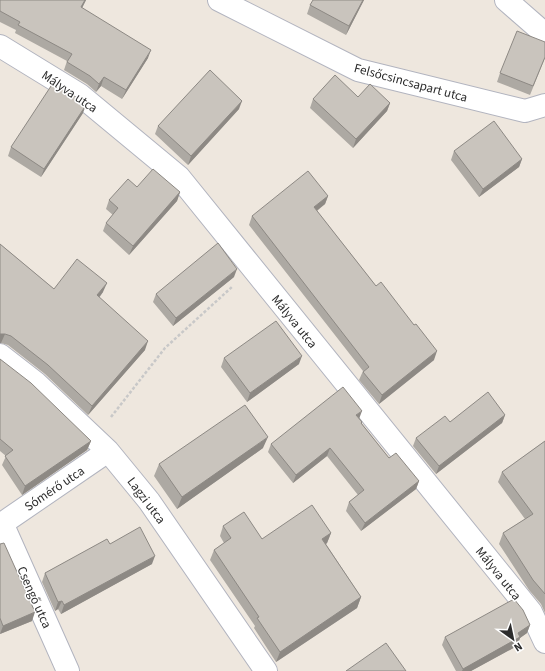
<svg xmlns="http://www.w3.org/2000/svg" width="545" height="671" font-family="'Source Sans 3',sans-serif">
	<style>
		.lines { fill: none; stroke-linecap: round; stroke-linejoin: round }
		.street-casing { stroke: #b2b4bf; stroke-width: 24 }
		.path { stroke: #c8c8c8; stroke-width: 2.5; stroke-dasharray: 3 2; stroke-linecap: butt }
		.street { stroke: #fff; stroke-width: 22 }
		.wall { fill: #ada9a3 }
		.shaded-wall { fill: #8d8984 }
		.building { fill: #c9c4bd; stroke: #8d8984 }
		.labels { text-anchor: middle; stroke-width: 3; stroke-linejoin: round; paint-order: stroke }
		.street-label { font-size: 13px; fill: #2c2c2c; stroke: #fff }
	</style>
	<rect width="100%" height="100%" fill="#eee7de"/>
	<g class="lines">
		<g class="street-casing">
			<path id="street" d="M219,0L358,70L525,111L545,105
				M506,0L545,34
				M0,46L80,95L179,177L531,612L545,642
				M0,355L36,383L108,451L149,501L266,671
				M2,523L68,671
				M0,525L108,451"/>
		</g>
		<path class="path" d="M111,417L165,348L233,286"/>
		<use href="#street" class="street"/>
	</g>
	<path class="wall" d="M0,0H86L82,8L148,58L122,99L101,86L96,92L87,84L64,70L67,61L15,33L16,30L0,22Z
		M364,0L346,35L307,14L310,5Z
		M545,58L530,95L497,82L500,73Z
		M358,97L390,103L387,111L353,148L310,108L313,99Z
		M239,109L188,165L155,134L158,126Z
		M83,113L41,177L8,156L11,147Z
		M454,151L522,159L519,167L479,197L451,160Z
		M137,187L180,192L177,201L129,255L103,231L106,223L113,215L106,209L109,200Z
		M328,196L325,204L317,211L434,360L379,404L359,380L363,371L249,225L252,216Z
		M0,244L54,289L103,292L99,298L145,350L88,415L45,374L8,345L1,343H0Z
		M234,277L173,326L153,302L156,294Z
		M224,358L299,364L247,402L221,367Z
		M0,359L91,441L87,450L22,495L2,465L6,456L0,451Z
		M505,415L502,423L436,474L413,446L416,438L450,422Z
		M359,418L362,422V424L389,458L419,481L416,489L361,531L346,511L349,502L358,495L327,456L293,483L268,452L271,444Z
		M545,441V613L541,604L529,590L499,544L503,533L525,519L498,482L502,472Z
		M263,448L177,509L154,476L159,464Z
		M223,526L262,539L331,533L327,543L326,544L361,597L357,608L276,662L254,628L255,626L210,560L214,550L224,543L220,536Z
		M0,544L32,621L0,634Z
		M110,544L152,564L61,614L58,609L55,611L42,582L45,573Z
		M530,625L527,633L520,638L517,646L471,671H456L442,645L445,637Z"/>
	<path class="shaded-wall" d="M85,0H86L78,16L81,7Z
		M363,0H364L346,35L349,26Z
		M151,50L148,58L122,99L126,90Z
		M104,77L101,86L96,92L99,84Z
		M242,101L239,109L188,165L191,156Z
		M390,103L387,111L353,148L356,139Z
		M86,105L83,113L41,177L44,169Z
		M522,159L519,167L479,197L483,189Z
		M180,192L177,201L129,255L133,246Z
		M328,196L325,204L311,215L314,207Z
		M237,269L234,277L173,326L176,318Z
		M107,283L103,292L93,305L97,295Z
		M0,334H5L1,343H0Z
		M148,341L145,350L88,415L92,406Z
		M437,351L434,360L379,404L382,395Z
		M302,356L299,364L247,402L250,393Z
		M362,411L359,419L356,415Z
		M505,415L502,423L436,474L439,466Z
		M268,437L263,448L177,509L182,497Z
		M91,441L87,450L22,495L25,486Z
		M330,448L327,456L293,483L296,475Z
		M419,481L416,489L361,531L365,523Z
		M331,533L327,543L319,549L322,539Z
		M155,556L152,564L61,614L64,605Z
		M361,597L357,608L276,662L280,652Z
		M62,601L58,609L55,611L58,602Z
		M35,612L32,621L0,634L3,626Z
		M530,625L527,633L520,638L517,646L471,671H462L463,669Z"/>
	<path class="building" d="M0,0H85L81,7L151,50L126,90L104,77L99,84L90,76L67,62L72,54L18,25L20,22L0,11Z
		M313,0H363L349,26L310,5Z
		M517,31L545,42V57L533,86L500,73Z
		M210,70L242,101L191,156L158,126Z
		M335,75L358,97L370,84L390,103L356,139L313,99Z
		M53,83L76,97L86,105L44,169L11,147Z
		M494,121L522,159L483,189L454,151Z
		M153,169L180,192L133,246L106,223L118,208L109,200L128,179L137,187Z
		M308,171L328,196L314,207L376,286L381,282L414,325L416,324L437,351L382,395L363,372L369,367L252,216Z
		M218,243L237,269L176,318L156,294Z
		M0,244L54,289L77,259L107,283L97,295L148,341L92,406L48,365L11,336L5,334H0Z
		M276,321L302,356L250,393L224,358Z
		M0,359L31,383L91,441L25,486L5,456L13,450L0,439Z
		M343,387L362,411L356,415L362,422L361,423L389,458L396,453L419,481L365,523L349,502L364,490L330,448L296,475L271,444Z
		M488,392L505,415L439,466L416,438L445,416L450,422Z
		M245,405L268,437L182,497L159,464Z
		M545,441V594L533,580L503,533L533,514L502,472Z
		M312,505L331,533L322,539L361,597L280,652L257,618L259,617L214,550L231,538L223,526L244,512L262,539Z
		M140,527L155,556L64,605L62,601L58,602L45,573L107,539L110,544Z
		M4,543L35,612L3,626L0,618V544Z
		M514,599L523,610L530,625L518,633L520,637L463,669L445,637Z
		M386,643L406,671H346Z"/>
	<g class="labels">
		<g class="street-label">
			<text transform="translate(411 82) rotate(15)" y="5">Felsőcsincsapart utca</text>
			<text transform="translate(70 91) rotate(34)" y="5">Mályva utca</text>
			<text transform="translate(295 321) rotate(51)" y="5">Mályva utca</text>
			<text transform="translate(54 488) rotate(-34)" y="5">Sómérő utca</text>
			<text transform="translate(147 500) rotate(53)" y="5">Lagzi utca</text>
			<text transform="translate(499 573) rotate(51)" y="5">Mályva utca</text>
			<text transform="translate(35 597) rotate(66)" y="5">Csengő utca</text>
		</g>
	</g>
	<g transform="translate(513 639) rotate(147)" stroke="#ffffff" stroke-width="3" paint-order="stroke">
	<path d="M0-3L7 15L0 10L-7 15Z" fill="#2c2c2c"/>
	<text y="-6" font-size="11" font-weight="bold" text-anchor="middle" fill="#2c2c2c">N</text>
	</g>
</svg>
